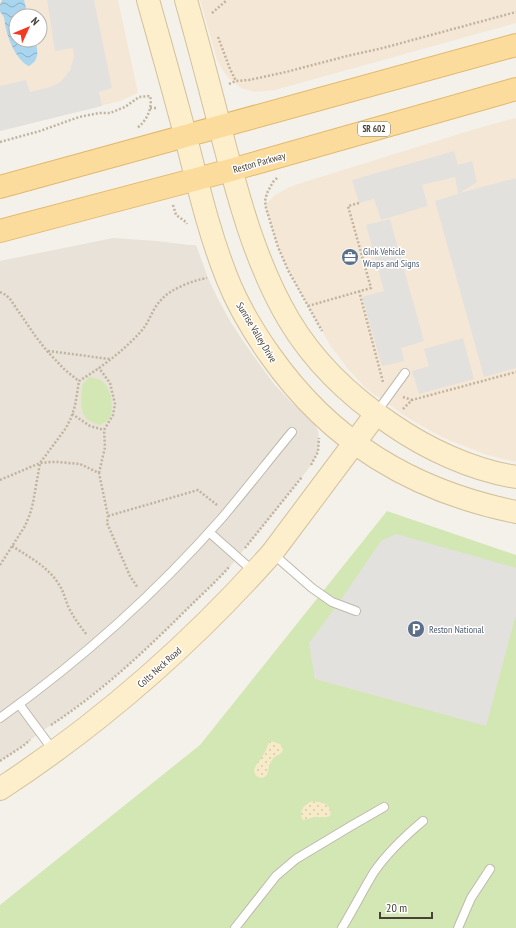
<svg xmlns="http://www.w3.org/2000/svg" width="516" height="928" font-family="'PT Sans Narrow',sans-serif">
	<style>
		.residential { fill: #e8e2d8 }
		.commercial { fill: #f5e7d6; fill-rule: evenodd }
		.green { fill: #d2e7b4 }
		.sand { fill: url(#sand-dots) }
		.parking { fill: #e3e1de }
		.water { fill: url(#water-waves) }
		.lines { fill: none; stroke-linecap: round; stroke-linejoin: round }
		.lane-casing { stroke: #c0b8ac; stroke-width: 10 }
		.secondary-casing { stroke: #d2c19b; stroke-width: 24 }
		.primary-casing { stroke: #e0b86c; stroke-width: 24 }
		.path { stroke: #c1b39e; stroke-width: 2.5; stroke-dasharray: 2 2; stroke-linecap: butt }
		.lane { stroke: #fff; stroke-width: 8 }
		.secondary { stroke: #fdefcb; stroke-width: 22 }
		.primary { stroke: #fbdc9c; stroke-width: 22 }
		.labels { text-anchor: middle; stroke-width: 3; stroke-linejoin: round; paint-order: stroke }
		.shield { fill: #fff; stroke: #7f7a74; stroke-width: 1 }
		.shield-label { font-size: 9px; font-weight: bold; fill: #484138 }
		.street-label { font-size: 10px; fill: #484138; stroke: #fff }
		.service-label { font-size: 10px; fill: #4e5e75; stroke: #fff; text-anchor: start }
	</style>
	<defs>
		<pattern id="sand-dots" width="8" height="8" patternUnits="userSpaceOnUse"><rect width="8" height="8" fill="#f6eac8"/><path d="M2 2h.1M6 6h.1" fill="none" stroke="#d4caad" stroke-width="1.8" stroke-linecap="round"/></pattern>
		<pattern id="water-waves" width="16" height="10" patternUnits="userSpaceOnUse"><rect width="16" height="10" fill="#a9d5ee"/><path d="M0 5q4-4 8 0t8 0" fill="none" stroke="#8caec2"/></pattern>
	</defs>
	<rect width="100%" height="100%" fill="#f4f1ea"/>
	<path class="residential" d="M113,238L157,241L189,245H196L208,278L218,299L230,321L245,344L274,384L292,403L313,421L318,431L319,440L318,452L312,464L273,514L229,568L168,628L125,668L94,693L59,720L39,733L23,746L0,761V261Z"/>
	<path class="commercial" d="M0,0H118L138,93L120,101L0,131ZM16,16H40V40H16Z
		M200,0H516V23L275,90L255,92L241,88L227,77L217,60Z
		M516,118V462L487,455L444,438L411,420L368,390L359,381L348,369L330,345L288,270L278,247L265,205L275,195L288,188L298,184L475,129Z"/>
	<path class="green" d="M90,377C95,378 100,379 104,383C112,391 115,411 108,420C106,422 102,424 100,425C94,423 87,421 84,415C80,410 81,390 83,384C85,381 87,379 90,377Z
		M387,511L516,555V928H0V905L200,745Z"/>
	<path class="sand" d="M271,741L280,744C288,755 276,753 272,760C268,765 269,770 267,775C264,778 261,779 258,777C249,771 258,763 262,757C265,753 267,747 269,742Z
		M310,802C319,800 334,804 330,816C325,818 321,817 316,817C311,817 308,820 303,820C298,813 303,806 310,802Z"/>
	<path class="parking" d="M47,0H94L112,88L99,92L102,106L0,131V86L26,80L30,92L50,87L59,83L65,77L70,70L74,57L73,48L55,51Z
		M454,151L458,165L472,161L477,182L460,193L516,178V368L484,377L435,201L458,194L455,177L422,185L428,206L381,220L374,199L359,203L352,180Z
		M390,219L424,341L401,348L404,361L382,366L362,297L384,291L366,225Z
		M463,338L474,379L419,394L412,371L429,366L424,349Z
		M396,534L516,568V614L486,726L315,679L309,643L338,604L381,541Z"/>
	<path class="water" d="M2,0H24L28,16H16V40H35C38,51 40,60 29,66C17,61 9,41 6,29C4,22 6,17 0,12V5Z"/>
	<g class="lines">
		<g class="lane-casing">
			<path id="lane" d="M376,413L405,373
				M209,532L253,571
				M272,553L312,588L332,602L356,611
				M19,704L53,750
				M0,718C81,660 155,594 221,519C245,491 268,461 292,432
				M235,928L276,876L296,859L351,826L384,807
				M342,928C353,910 363,890 374,872C388,852 405,836 423,821
				M458,928L471,898L490,869"/>
		</g>
		<g class="secondary-casing">
			<path id="secondary" d="M148,0C161,46 174,92 186,138C198,185 209,233 227,278C238,306 253,331 270,355C331,442 413,491 516,512
				M186,0C199,46 211,92 223,139C239,200 256,264 289,320C314,362 351,397 391,424C427,449 472,470 516,477
				M0,789C101,723 192,643 272,553L376,414"/>
		</g>
		<g class="primary-casing">
			<path id="primary" d="M0,187L516,45
				M0,231L231,170L516,89"/>
		</g>
		<path class="path" d="M212,13L227,0
			M218,37L230,69L236,81
			M229,84L236,81L249,80L286,72L347,56L383,48L516,12
			M150,108H158
			M0,142L40,131L79,117L99,113H110L125,107L139,97L150,96C153,107 147,121 137,128
			M277,178L273,182L267,193L265,201L266,208L278,247L288,270L322,331
			M173,205L176,215L186,222L187,224
			M359,291L383,382
			M0,292L6,295L10,299L36,337L47,351L65,370L79,381
			M308,306L371,288L348,206L359,203
			M48,351L110,359
			M403,397L412,400
			M403,409L412,400L516,372
			M72,414L90,426L104,430
			M311,465L318,452L319,438
			M99,473L105,447L104,430L113,415L115,404L110,383L99,368
			M0,480L40,463L51,462H58L80,464L99,473L108,516L107,523L130,576L138,588
			M108,516L198,490L217,505
			M12,546C29,557 47,566 58,583C63,590 65,598 68,606C73,617 80,626 87,635
			M245,548L302,477
			M0,565L25,526L30,514L33,503L40,463L66,428L71,418L75,406L79,381C102,367 126,349 143,329C150,320 153,308 161,300C170,289 194,280 207,278
			M51,725C100,693 144,652 186,610C200,596 216,582 229,567
			M0,761L23,746L30,740"/>
		<use href="#lane" class="lane"/>
		<use href="#secondary" class="secondary"/>
		<use href="#primary" class="primary"/>
	</g>
	<defs>
		<g id="office-disc" transform="scale(0.9)"><circle r="9.5" fill="#5c6f8a" stroke="#fff"/><path d="M-6-3h4V-5.5h4V-3h4V5H-6ZM-1-4.5V-3h2v-1.5ZM-6 0V1H6V0Z" fill="#fff"/></g>
		<g id="parking-disc" transform="scale(0.9)"><circle r="9.5" fill="#5c6f8a" stroke="#fff"/><path d="M-3.5-5.5H1a3.5 3.5 0 0 1 0 7H-1V5.5H-3.5ZM-1-3.4V-.6H.8a1.4 1.4 0 0 0 0-2.8Z" fill="#fff"/></g>
	</defs>
	<g fill-rule="evenodd">
		<use href="#office-disc" x="350" y="257"/>
		<use href="#parking-disc" x="416" y="629"/>
	</g>
	<g class="labels">
		<rect class="shield" x="358" y="122" width="32" height="14" rx="3"/>
		<g class="shield-label">
			<text x="374" y="132">SR 602</text>
		</g>
		<g class="street-label">
			<text transform="translate(259 162) rotate(-16)" y="4">Reston Parkway</text>
			<text transform="translate(257 332) rotate(59)" y="4">Sunrise Valley Drive</text>
			<text transform="translate(159 667) rotate(-42)" y="4">Colts Neck Road</text>
		</g>
		<g class="service-label">
			<text x="363" y="255">GInk Vehicle<tspan x="363" dy="12">Wraps and Signs</tspan></text>
			<text x="429" y="633">Reston National</text>
		</g>
	</g>
	<g transform="translate(28 28) rotate(46)"><circle r="19" fill="#ffffff" stroke="#b6b3af"/>
	<path d="M0-3L7 15L0 10L-7 15Z" fill="#f23923"/>
	<text y="-6" font-size="11" font-weight="bold" text-anchor="middle" fill="#484138">N</text>
	</g>
	<path d="M380 912v6h52v-6" fill="none" stroke="#484138" stroke-width="2"/>
	<text x="386" y="912" font-size="12" fill="#484138" stroke="#ffffff" stroke-width="3" paint-order="stroke">20 m</text>
</svg>
